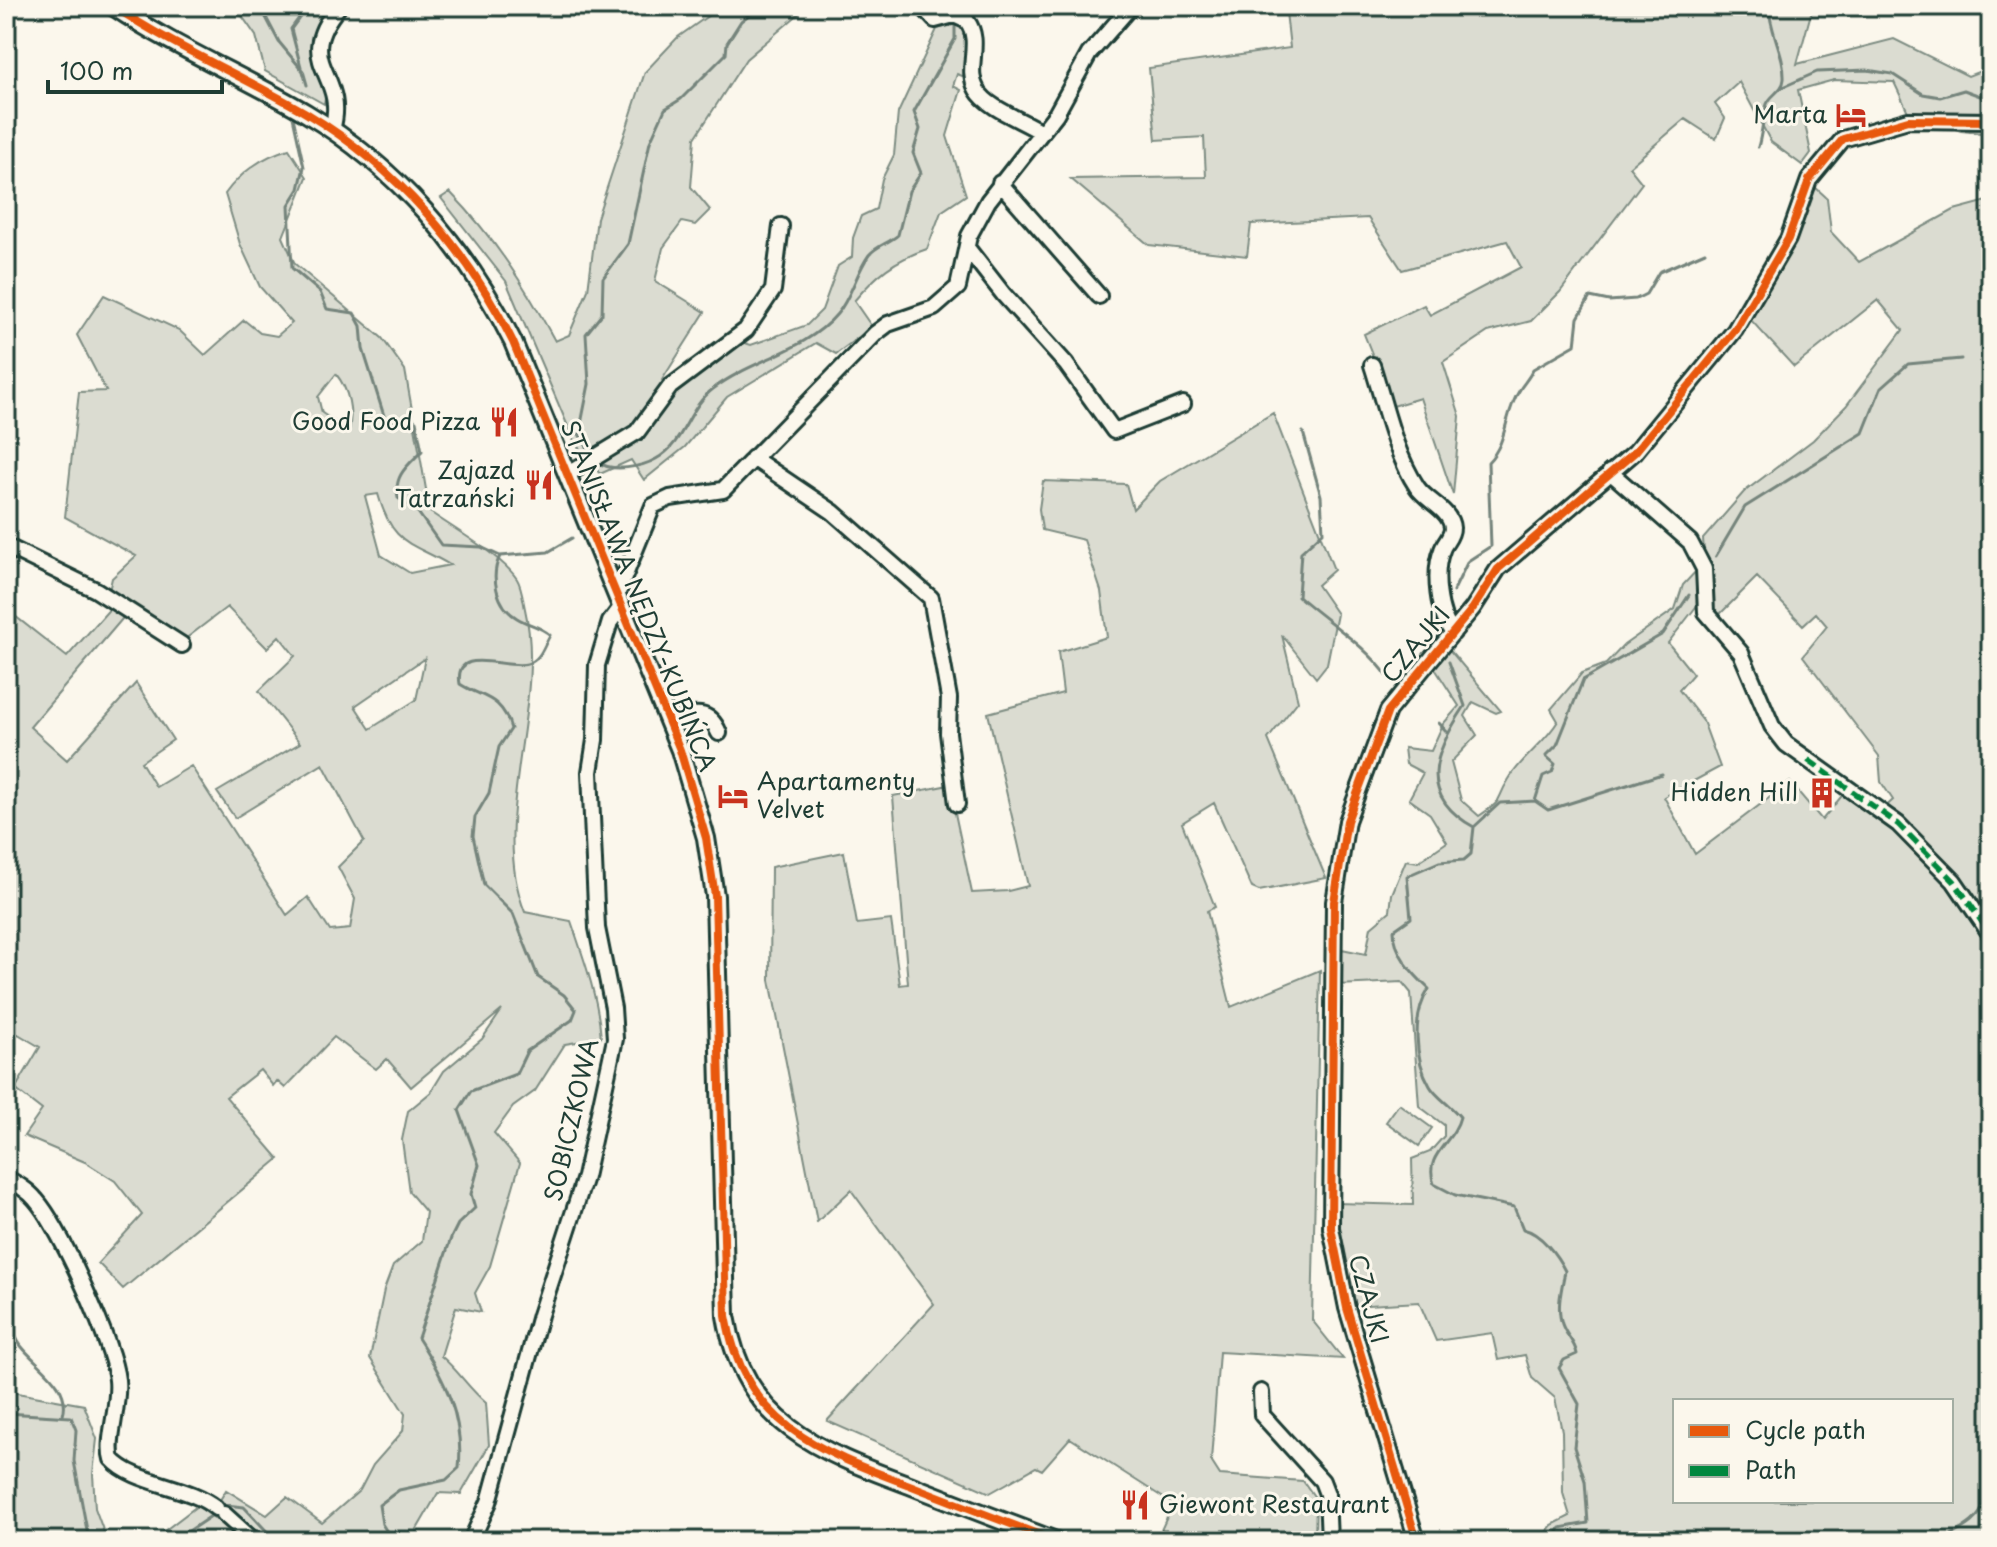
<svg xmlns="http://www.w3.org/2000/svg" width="1997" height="1547" font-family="'Playpen Sans',sans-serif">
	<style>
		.green { fill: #dbdcd1; stroke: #7d8c82; stroke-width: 2; fill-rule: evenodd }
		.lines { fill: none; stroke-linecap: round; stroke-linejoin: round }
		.stream { stroke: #74847b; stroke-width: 3 }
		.minor-casing { stroke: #1f3d34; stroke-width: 20 }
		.tertiary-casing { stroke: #1f3d34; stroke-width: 22 }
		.minor { stroke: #fbf7ec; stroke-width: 14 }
		.tertiary { stroke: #fbf7ec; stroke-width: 16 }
		.quiet { stroke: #00873e; stroke-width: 6; stroke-dasharray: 12 6; stroke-linecap: butt }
		.cycleway-casing { stroke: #fbf7ec; stroke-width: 13 }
		.cycleway { stroke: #e8590c; stroke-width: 8 }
		.labels { text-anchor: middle; stroke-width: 6; stroke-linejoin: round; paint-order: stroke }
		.poi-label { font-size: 24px; fill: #1f3d34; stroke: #fbf7ec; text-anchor: end }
		.street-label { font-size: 24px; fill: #1f3d34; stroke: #fbf7ec }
	</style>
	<rect width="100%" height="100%" fill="#fbf7ec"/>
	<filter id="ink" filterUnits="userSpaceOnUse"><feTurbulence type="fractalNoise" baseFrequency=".0125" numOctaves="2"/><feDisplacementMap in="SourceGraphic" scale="16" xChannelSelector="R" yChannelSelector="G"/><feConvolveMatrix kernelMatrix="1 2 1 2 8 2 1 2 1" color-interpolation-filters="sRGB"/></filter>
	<g filter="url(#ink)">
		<path class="green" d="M235,6H336L318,60L327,87L324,104L265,71L256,36Z
			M722,6H808L746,59L695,138L691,187L710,210L695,225L682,222L663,248L655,281L705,312L662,380L675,392L739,341L751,345L807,325L822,310L838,266L852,257L853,238L861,216L876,209L882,179L894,155L898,113L937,29L961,23C969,40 971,59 965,77L957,74L953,86L961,90L947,136L966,195L941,212L927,249C894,260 876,275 854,301L872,327L836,354L816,343L727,397L685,447L644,480L631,460L600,474L575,443L506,281L441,198L450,192C494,237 525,286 555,341L569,335L588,290L597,218L645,72L678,37Z
			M1139,6H1813L1797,64L1894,39L1968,76L1991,67V134L1961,131L1909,114L1894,82L1834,80L1798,90L1811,153L1802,165L1771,142L1739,82L1715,104L1725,118L1716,139L1685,119L1629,167L1642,183L1560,292L1531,321L1488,332L1443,362L1460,416L1453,495L1420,398L1393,406L1364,334L1424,305L1430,315L1521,267L1507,241L1402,270L1368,218L1251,224L1247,256L1149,245L1071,179L1206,177L1204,137L1156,140L1149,68L1290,48L1286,12L1135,11Z
			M289,149L307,177L283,237L295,264L382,338L405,370L430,512C454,529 502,556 517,579C522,587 523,600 525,609C547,703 488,821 525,912L571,921C584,959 598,997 601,1038L565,1044L535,1091L513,1107L494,1133L520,1163L490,1266L475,1293L481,1312L456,1307L441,1356C458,1370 468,1388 486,1403L489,1445L461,1494L438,1493L416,1531L424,1541H257L217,1505L226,1490L267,1515L287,1497L322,1523L360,1490L373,1465L403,1431L405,1414L370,1358L384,1290L393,1266L422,1241L426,1212L409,1192L402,1140L408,1111L431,1092L444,1071L482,1039L502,1010L411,1087L387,1059L376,1069L334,1037L285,1088L277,1081L273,1086L260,1070L226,1097L279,1159L123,1289L98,1263L142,1215L115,1181L85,1162L24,1136L42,1110L15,1089L40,1047L18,1034L6,1036V619L11,613L67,657L113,605L128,612L30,727L67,760L136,683L173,740L141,762L156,787L191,766L287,915L308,897L330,931L350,929L355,899L338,867L364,841L323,764L235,818L217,792L300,743L259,691L295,656L279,636L267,648L227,607L184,640L109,591L112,578L136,556L65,517L79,392L106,391L77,335L104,295L179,330L205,355L244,320L260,333L277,336L292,323L260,287L240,244L225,194C240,173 263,156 289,149ZM336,374C349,390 353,411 349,431L322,413L318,397ZM378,494C393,546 409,541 450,565L410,573L381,555L365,496ZM425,658L416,700L370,729L355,706Z
			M1815,187L1827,198L1831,232L1859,262L1954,210L1991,200V1541H1539L1552,1525L1570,1516L1563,1493L1562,1431L1555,1398L1532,1378L1525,1355L1498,1360L1492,1333L1436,1341L1419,1302L1351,1306L1339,1250L1337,1203L1413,1205L1412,1159L1430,1152L1444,1136V1125L1419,1106L1411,993L1402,982L1338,985L1337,948L1366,954L1371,927L1390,911L1392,894L1406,860L1418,862L1447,842L1430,814L1409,799L1423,773L1406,764L1404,748L1431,751L1443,724L1459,706L1432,664L1448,648L1501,711L1496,713L1473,702L1465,716L1477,735L1451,762L1461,800L1479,816C1506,798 1494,803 1509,779C1522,757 1545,743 1558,721L1551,709L1582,673L1606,664L1624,645L1675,609L1683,585L1698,569L1699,603L1668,643L1693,674L1679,690L1703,721L1720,767L1664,797L1695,854L1790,782L1822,820L1850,786L1880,812L1893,800L1881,782L1879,756L1803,656L1827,626L1816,613L1803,625L1757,577L1717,617L1708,600L1703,539L1744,492L1813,440L1846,406L1903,330L1878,300L1794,367L1748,317L1782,263ZM1675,1401H1951V1501H1675Z
			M1273,413L1334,570L1317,585L1337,614L1327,664L1316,678L1282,635L1298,701L1268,739L1326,878L1259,891L1252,888L1214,803L1182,823L1215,907L1207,911L1231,1007L1320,970L1312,1320L1343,1359L1219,1352L1211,1461L1220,1475L1303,1481L1316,1499L1315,1541H1156L1173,1504L1070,1438L1042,1470L1036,1467L990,1493L827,1421L934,1304L851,1190L817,1222L770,980L771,867L844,852L857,924L891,920L900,985L908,984L893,796L949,785L972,893L1008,891L1028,886L988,713L1063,693L1058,652L1107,637L1101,591L1084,540L1042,530L1039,509L1043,481L1126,484L1133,509L1160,481Z
			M1399,1104L1432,1128L1419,1146L1386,1122Z
			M6,1391L84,1405L97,1439L93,1474L95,1508L107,1541H6Z
			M197,1506L247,1541H151Z"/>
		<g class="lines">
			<path class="stream" d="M260,6L279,42L303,71L307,85
				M301,67L291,29L308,6
				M1781,88L1817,72L1867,70L1892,74L1923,94L1940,97L1964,90L1991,100
				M293,117L304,167L299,189L289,205L292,268L320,292L327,309L354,313L361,326L363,349L385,419L394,422L405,416L416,421L422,451C407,466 393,476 398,498L417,511L441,545L481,547L500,556C490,576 496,606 517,618C528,625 540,626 550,635C543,647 541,660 527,664C506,670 453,644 460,684C481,698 502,695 511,729L499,747L489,793L475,817L473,836L484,885L513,914L538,977L564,995L576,1010L572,1020L527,1051L516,1074L471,1091L459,1110L479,1165L471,1194L475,1208L458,1224L451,1238L418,1338C445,1380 464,1417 459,1468L446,1480L399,1490L379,1505L382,1524L393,1541
				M1758,147C1762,134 1763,117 1767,104C1771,94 1783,91 1784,79C1785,54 1769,31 1769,6
				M1303,432L1321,496L1323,532L1301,552L1298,596C1326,621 1368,647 1388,677
				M591,453L579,434L589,384L586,334L602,314L603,278L628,244L650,142L665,109L681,99L726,54L727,43L741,21L760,6
				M598,462C612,473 642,467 656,459C685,443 687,409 713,389C751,360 806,351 837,314C851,298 856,273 869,255C876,246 889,243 898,235L909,191L921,173L913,153L920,129L914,112L955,39V20
				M500,556L548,552L572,538
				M1716,556L1745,507L1863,433L1881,388L1908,364L1961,359
				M1453,592L1468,561L1491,546L1488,462C1508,442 1504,414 1519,391C1524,382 1529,379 1533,369L1575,345L1578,318L1590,297L1609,301L1636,299L1646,294L1659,272L1705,252
				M1449,662L1465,706C1434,752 1416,795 1474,827L1471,854L1464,860L1439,862L1407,876L1411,918L1394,930C1394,954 1413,974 1429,989C1412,1015 1414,1059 1430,1086C1436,1097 1452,1106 1460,1117C1454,1143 1423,1154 1434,1184L1455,1195L1514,1207L1523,1229C1541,1233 1557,1255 1565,1271C1562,1287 1556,1308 1562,1324C1566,1336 1575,1342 1577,1354L1564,1360L1559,1368L1579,1404L1574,1447L1585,1481L1588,1523L1560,1528L1554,1541
				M1439,723L1447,732
				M1535,801L1548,810L1662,774
				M1474,827L1500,803L1535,801L1543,776L1552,772L1555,764L1546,756L1557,745L1583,680L1663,634L1689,595
				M6,1320C13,1328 15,1339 22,1347C37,1366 72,1386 63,1415
				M6,1413L71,1417L76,1430L74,1461L89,1541
				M220,1509L226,1505L244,1507L276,1541
				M174,1541L214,1514
				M1941,1541C1957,1531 1980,1522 1984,1503C1987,1493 1984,1487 1991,1478"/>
			<g class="minor-casing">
				<path id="minor" d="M922,6L935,20L954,15L967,21C983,43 964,68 977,90C988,109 1023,120 1041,132
					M332,130C349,72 290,65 339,6
					M1000,183L1099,296
					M968,249L1004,295L1066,364L1114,431L1183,404
					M1372,365C1385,405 1394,452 1417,487C1426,501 1451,510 1452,528C1452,537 1444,543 1442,550C1433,573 1438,615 1453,633
					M753,458L833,512L931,598L949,698L948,733L957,804
					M1610,472L1690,542L1704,569L1706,612L1741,653L1772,726L1786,744L1898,824L1954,881L1991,935
					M568,474L637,432L670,387L746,330L773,290L781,226
					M6,546L96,590L182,645
					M617,595L653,506L670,498L723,490L876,333L888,324L934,308L958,287L969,236L988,201L1056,114L1089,54L1131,6
					M669,722C691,715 708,706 719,733
					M6,1178C17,1184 28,1190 36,1200C60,1227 113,1344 117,1380C120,1405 106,1441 112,1459C134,1484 188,1485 216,1508
					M1261,1392L1262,1415L1322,1481L1327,1494L1329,1541
					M224,1514L254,1541
					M471,1541L489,1502L540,1315L585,1177L615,1039L613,1008L597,928L590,772L595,740L597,665L610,622L622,606
					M1417,1541L1347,1308L1331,1228L1334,902L1347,821L1388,711L1473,608L1498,569L1635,452L1735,330L1788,239L1809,180L1843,139L1908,120L1991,121"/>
			</g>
			<g class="tertiary-casing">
				<path id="tertiary" d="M113,6C174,47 243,76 306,113C396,167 467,248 513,342L680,750L706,838L715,896L726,1316C744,1425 821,1452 912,1486C960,1505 1008,1523 1056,1541"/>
			</g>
			<use href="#minor" class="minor"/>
			<use href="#tertiary" class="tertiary"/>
			<path class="quiet" d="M1808,760L1898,824L1954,881L1991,935"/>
			<g class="cycleway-casing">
				<path id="cycleway" d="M113,6C174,47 243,76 306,113C396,167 467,248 513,342L680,750L706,838L715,896L726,1316C744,1425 821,1452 912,1486C960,1505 1008,1523 1056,1541
					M1417,1541L1347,1308L1331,1228L1334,902L1347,821L1388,711L1473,608L1498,569L1635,452L1735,330L1788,239L1809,180L1843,139L1908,120L1991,121"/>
			</g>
			<use href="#cycleway" class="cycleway"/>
		</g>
	</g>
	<defs>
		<g id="hotel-bare" transform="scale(2.4)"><path d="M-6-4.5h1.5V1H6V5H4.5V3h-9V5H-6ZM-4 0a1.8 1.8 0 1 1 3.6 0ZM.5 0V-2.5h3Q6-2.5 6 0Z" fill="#c8321e" stroke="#fbf7ec" stroke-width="2.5" paint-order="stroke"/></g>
		<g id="restaurant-bare" transform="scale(2.4)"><path d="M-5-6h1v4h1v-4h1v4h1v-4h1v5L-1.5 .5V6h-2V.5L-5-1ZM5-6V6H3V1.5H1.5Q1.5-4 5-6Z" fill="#c8321e" stroke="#fbf7ec" stroke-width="2.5" paint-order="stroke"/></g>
		<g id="building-bare" transform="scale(2.4)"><path d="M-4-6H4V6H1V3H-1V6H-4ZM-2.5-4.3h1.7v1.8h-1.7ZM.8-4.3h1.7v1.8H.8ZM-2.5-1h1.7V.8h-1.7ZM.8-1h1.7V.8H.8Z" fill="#c8321e" stroke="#fbf7ec" stroke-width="2.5" paint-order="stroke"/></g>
	</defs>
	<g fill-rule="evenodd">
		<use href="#hotel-bare" x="1851" y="115"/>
		<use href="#restaurant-bare" x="504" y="422"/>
		<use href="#restaurant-bare" x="539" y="485"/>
		<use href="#building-bare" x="1822" y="793"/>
		<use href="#hotel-bare" x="733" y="796"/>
		<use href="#restaurant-bare" x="1135" y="1505"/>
	</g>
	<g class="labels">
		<g class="poi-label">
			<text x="1827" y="123">Marta</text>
			<text x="480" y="430">Good Food Pizza</text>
			<text x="515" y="479">Zajazd<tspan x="515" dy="28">Tatrzański</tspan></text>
			<text x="757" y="790" text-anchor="start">Apartamenty<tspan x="757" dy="28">Velvet</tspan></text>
			<text x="1798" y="801">Hidden Hill</text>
			<text x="1159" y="1513" text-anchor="start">Giewont Restaurant</text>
		</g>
		<g class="street-label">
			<text transform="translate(638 596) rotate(68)" y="8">STANISŁAWA NĘDZY-KUBIŃCA</text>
			<text transform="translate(1416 645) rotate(-50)" y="8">CZAJKI</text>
			<text transform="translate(572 1120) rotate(-77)" y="8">SOBICZKOWA</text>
			<text transform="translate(1368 1299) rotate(75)" y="8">CZAJKI</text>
		</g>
	</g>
	<rect width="1997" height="1547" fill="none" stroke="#fbf7ec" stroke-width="32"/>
	<rect x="16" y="16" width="1965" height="1515" fill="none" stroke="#1f3d34" stroke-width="3" filter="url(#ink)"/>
	<rect x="1673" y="1399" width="280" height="104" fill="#fbf7ec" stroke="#a3ada2" stroke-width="2"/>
	<rect x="1689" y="1425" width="40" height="12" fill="#e8590c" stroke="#a3ada2" stroke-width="2"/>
	<text x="1745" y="1439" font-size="24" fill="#1f3d34">Cycle path</text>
	<rect x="1689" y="1465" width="40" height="12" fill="#00873e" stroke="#a3ada2" stroke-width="2"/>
	<text x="1745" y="1479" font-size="24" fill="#1f3d34">Path</text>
	<path d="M48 80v12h174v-12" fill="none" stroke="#1f3d34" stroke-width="4"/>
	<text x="60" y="80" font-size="24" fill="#1f3d34" stroke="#fbf7ec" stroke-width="6" paint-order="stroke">100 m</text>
</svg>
